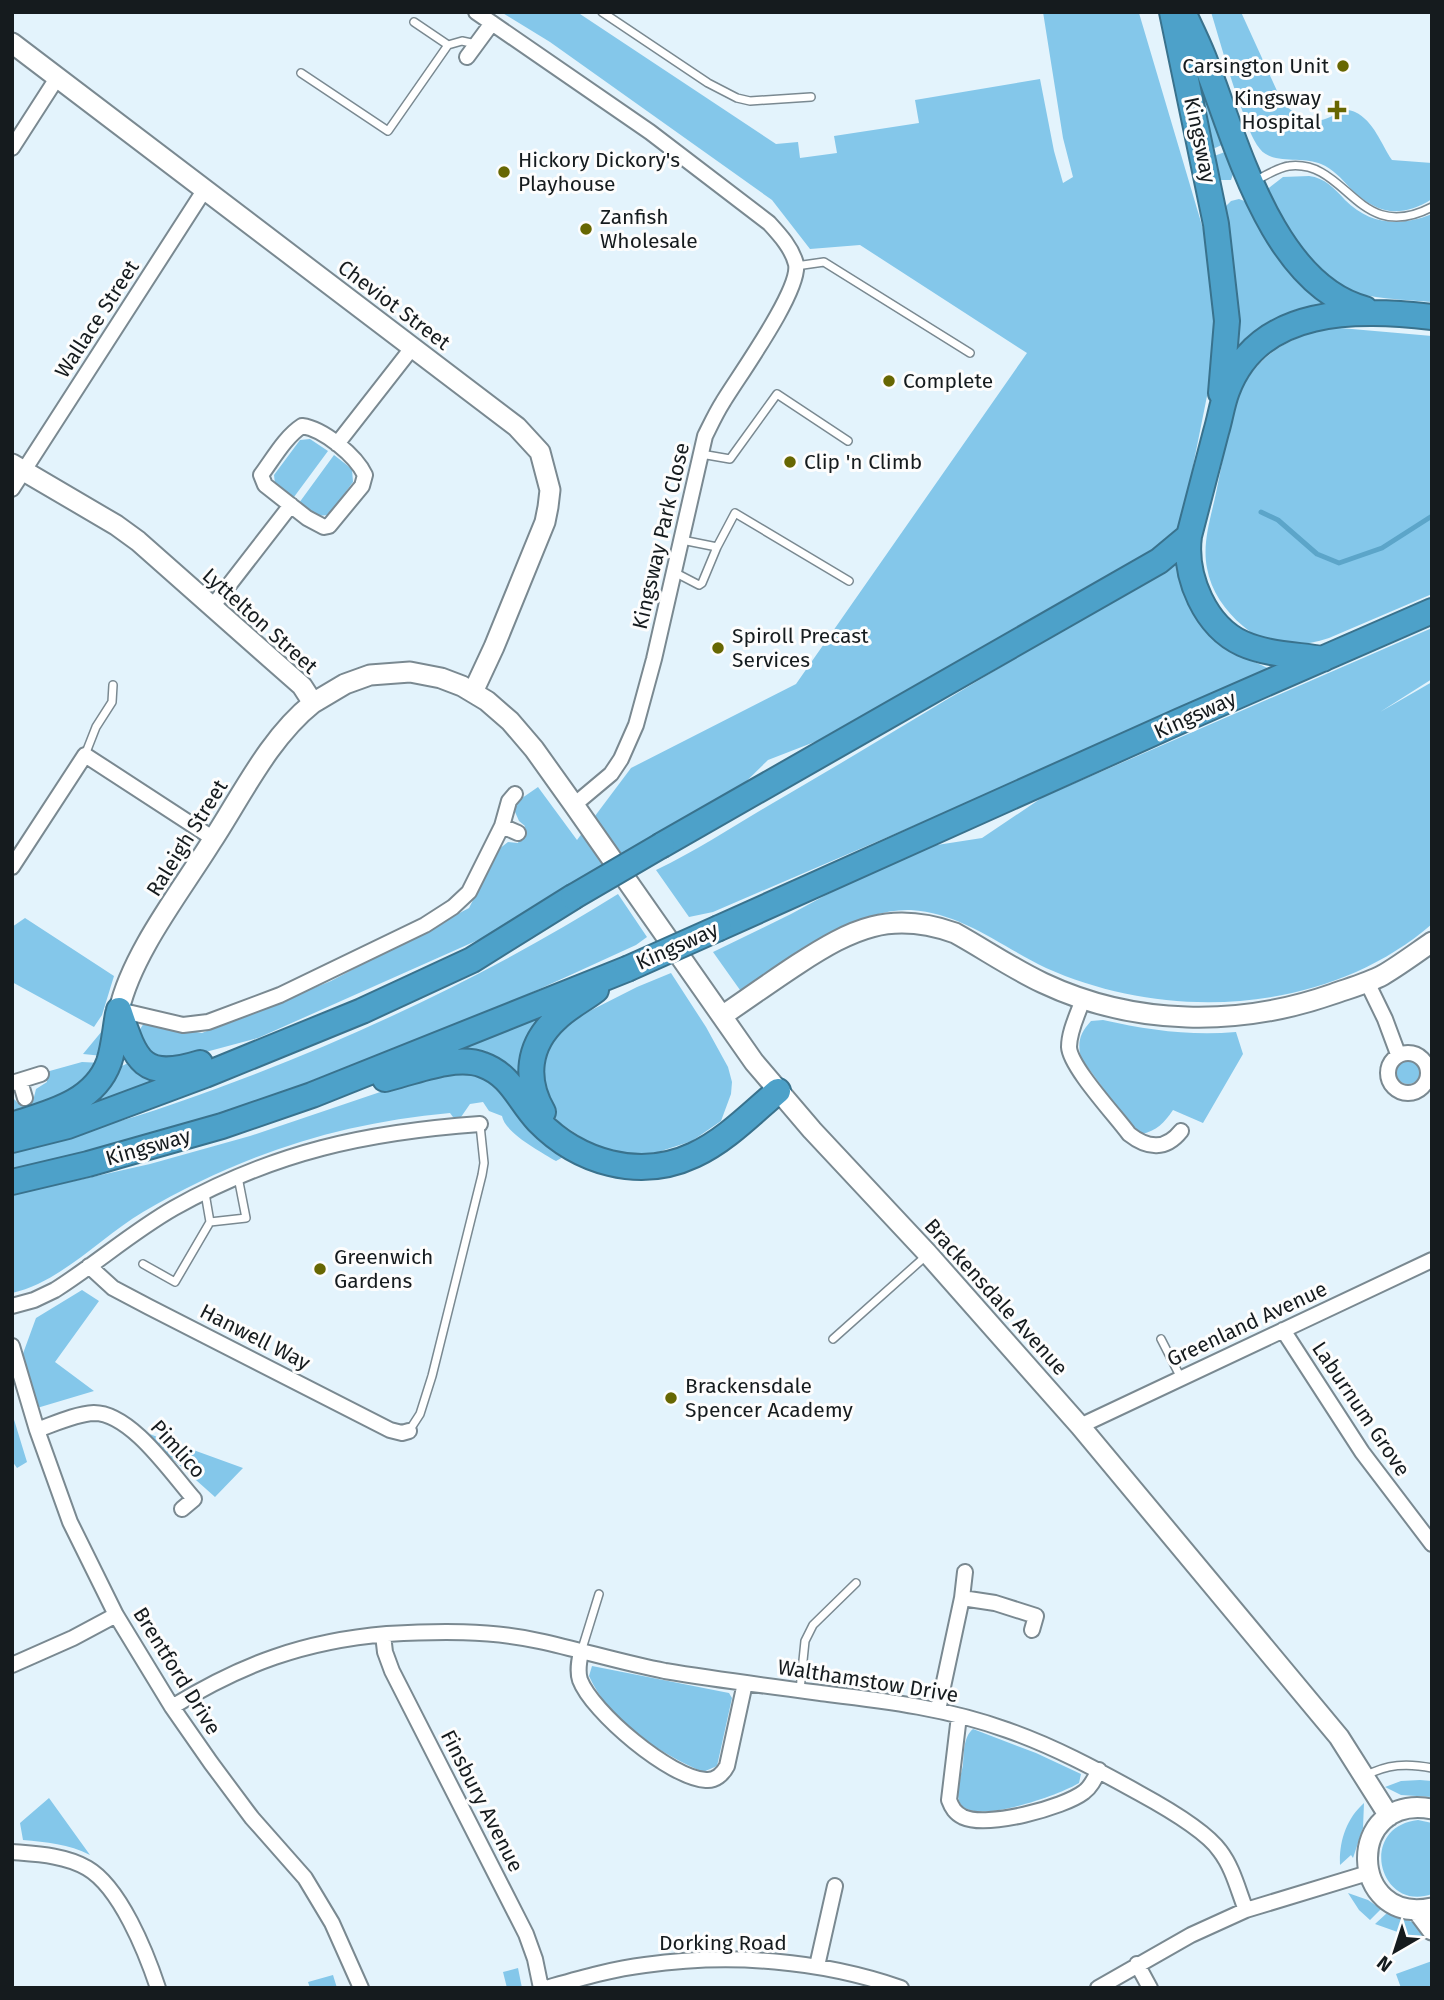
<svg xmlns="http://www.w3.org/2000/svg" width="1444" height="2000" font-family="'Fira Sans',sans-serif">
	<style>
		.green { fill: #84c7ea }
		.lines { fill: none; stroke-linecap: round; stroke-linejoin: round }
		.stream { stroke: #5ca5c9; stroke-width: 5 }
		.lane-casing { stroke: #7a8991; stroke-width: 10 }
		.street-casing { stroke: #7a8991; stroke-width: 18 }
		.secondary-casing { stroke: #7a8991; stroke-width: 23 }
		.highway-casing { stroke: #39728d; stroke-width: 28 }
		.lane { stroke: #fff; stroke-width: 7 }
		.street { stroke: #fff; stroke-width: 14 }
		.secondary { stroke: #fff; stroke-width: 19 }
		.highway { stroke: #4da1c9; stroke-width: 24 }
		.highway-bridge-casing { stroke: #39728d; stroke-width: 28; stroke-linecap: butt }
		.highway-bridge { stroke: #4da1c9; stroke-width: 24 }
		.poi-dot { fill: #676702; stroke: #fdfdfd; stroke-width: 2.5 }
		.labels { text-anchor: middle; stroke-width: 6; stroke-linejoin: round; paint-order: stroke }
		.poi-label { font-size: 21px; fill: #151b1e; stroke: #fdfdfd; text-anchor: start }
		.street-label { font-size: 21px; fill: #151b1e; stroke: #fdfdfd }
	</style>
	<rect width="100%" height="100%" fill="#e3f3fc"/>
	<path class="green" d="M501,12H577L776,144L798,142L800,158L837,153L834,136L919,123L915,100L1040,79L1054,151L1063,183L1073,177L1063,138L1043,12H1142L1139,13L1206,239L1216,327L1212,371L1185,506L1178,528L1167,543L817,741L768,760L727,800L496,932L258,1038L161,1064L137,1034L144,1023L202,1033L331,981L469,908L499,849L508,842L518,843L525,826L519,821L512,805L538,787L577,840L631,768L796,684L1027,353L860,245L810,249L772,200L550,42Z
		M1211,12H1241L1283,104C1293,112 1306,120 1319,120C1332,120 1342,105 1355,112C1374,121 1381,144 1392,160L1432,163V199C1400,219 1376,214 1350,188C1341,178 1333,169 1321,164C1304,156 1272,165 1260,149C1251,138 1247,123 1242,110C1230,78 1221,45 1211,12Z
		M1194,58L1224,144L1215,148L1211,146Z
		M1225,152L1234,171L1231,180H1218L1214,156Z
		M1309,176C1325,178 1334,188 1345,200C1370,225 1400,227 1432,214V302C1410,300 1365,299 1347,289C1308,269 1284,229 1265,191L1283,177Z
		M1239,199L1247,202L1324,303L1297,310L1277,319L1239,350H1237L1224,208L1231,201Z
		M1329,327L1432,336V594L1329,638C1299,648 1268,648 1243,626C1225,611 1211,591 1207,568C1202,543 1211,517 1216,493C1222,463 1228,433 1235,403C1254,357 1283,340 1329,327Z
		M310,439L328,451L294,497L275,484L274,475L300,440Z
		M334,455L352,469L353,482L329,515L316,516L299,503Z
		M1177,561L1235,653L1274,671L713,912L689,917L656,870C702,848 741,821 785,796C909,724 1031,646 1157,577Z
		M1432,628V679L1380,712L1432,682V924C1328,1014 1169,1023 1046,968C1002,947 962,913 911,910C863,908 810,946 771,970C761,976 751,986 740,990L713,952L791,914L872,870L924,847L982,838L1043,797Z
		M618,894L647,937L636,945C507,1004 379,1064 243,1108C167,1133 90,1151 12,1171V1151C67,1136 122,1122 176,1103C329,1050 481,980 618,894Z
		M25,918L114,976L102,1015L94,1027L12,982V927Z
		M671,973L706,1027L728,1067L732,1082L731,1094L721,1121L692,1141L655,1153L626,1155L590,1143L560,1123L551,1113L538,1084L543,1046L562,1025L637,987Z
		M551,1009L524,1084L450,1053Z
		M1103,1020C1148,1030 1190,1036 1236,1032L1243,1054L1203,1123L1173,1110C1164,1123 1157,1131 1141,1134L1130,1125L1081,1058C1077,1042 1080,1033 1091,1021Z
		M107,1025L103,1056L83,1054Z
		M1396 1072a12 12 0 1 1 24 0a12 12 0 1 1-24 0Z
		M132,1061L166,1081L77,1110L120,1067Z
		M82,1062L102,1063L88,1084L12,1119V1097L20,1105L33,1101L36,1089L47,1082L46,1072Z
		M457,1066L493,1075L565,1156L556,1161C541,1152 505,1133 502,1116L489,1111L483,1102L470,1104L461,1117H453L450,1113C338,1123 240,1155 143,1212C101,1237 61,1282 12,1293V1195L150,1164L250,1136Z
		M82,1290L99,1301L55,1362L94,1391L37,1408L21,1359L36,1318Z
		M12,1413L27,1462L17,1468L12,1461Z
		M141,1431L243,1468L215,1497Z
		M592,1666L729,1693L732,1698L717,1766L703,1772C659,1753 609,1721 589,1676Z
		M973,1729L1036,1753L1081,1774L1079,1783C1062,1794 972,1827 960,1803C955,1794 961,1775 963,1765C964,1754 963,1737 973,1729Z
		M1420,1780L1432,1781V1797L1401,1795L1385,1787L1401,1781Z
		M49,1798L90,1855C69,1844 46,1842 23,1840L20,1823Z
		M1364,1803L1363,1828L1353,1858L1351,1855L1340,1865C1339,1842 1346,1819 1364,1803Z
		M1418,1820L1432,1823V1894C1379,1913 1357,1827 1418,1820Z
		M1348,1893L1368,1900L1381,1909L1370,1920L1359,1910Z
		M1387,1913L1415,1923L1426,1936L1406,1935L1375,1924Z
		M1432,1961V1988H1401L1396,1974Z
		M518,1968L522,1988H507L503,1972Z
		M333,1975L337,1988H310L308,1982Z"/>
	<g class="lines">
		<path class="stream" d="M1261,512L1278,520L1317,554L1339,563L1382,548L1432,516"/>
		<g class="lane-casing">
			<path id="lane" d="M602,12L708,83L737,98L750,101L811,97
				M414,22L448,45
				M301,73L388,131L448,45L462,41L476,44
				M1254,181C1264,177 1278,167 1289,166C1348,159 1357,246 1432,207
				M796,266L824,262L970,353
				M701,454L730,459L777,394L848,441
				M682,540L717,547L735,513L849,581
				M674,572L699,585L702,583L717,547
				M85,755L96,727L112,702L113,685
				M205,1193L210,1222L246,1218L238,1177
				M143,1264L175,1282L210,1222
				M833,1339L927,1255
				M1161,1339L1181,1378
				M409,1431L420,1414L432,1376L482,1175L484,1163L480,1125
				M581,1652L599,1594
				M800,1690L805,1641L813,1625L856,1583
				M1365,1776C1387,1764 1407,1763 1432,1768"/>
		</g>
		<g class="street-casing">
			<path id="street" d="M476,12L650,132L769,223C780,235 792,248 796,264C801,290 738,377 723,402C716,413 711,424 705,436L654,659L636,725L621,759L611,774L574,805
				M467,57L492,23
				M12,148L57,78
				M302,426C324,429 356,456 365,475L362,486L329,526L324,527L307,518L265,485L261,475C273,459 285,437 302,426Z
				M337,444L412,348
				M12,489L205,189
				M212,607L291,505
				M502,826L518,833
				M12,867L85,755L214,839
				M1367,982L1385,1019L1398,1054
				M1083,999C1078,1014 1069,1031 1069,1047C1070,1067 1116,1116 1129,1134C1148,1149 1166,1150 1181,1131
				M119,1010L183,1025L208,1022L280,995L425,925L453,907L469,892L502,826L509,801L515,794
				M1388 1073a20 20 0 1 1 40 0a20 20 0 1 1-40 0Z
				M20,1081L25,1098
				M12,1083L41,1074
				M89,1266L113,1288L149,1307L390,1430L402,1433L409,1431
				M12,1306L34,1300L55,1290C96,1264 132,1232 174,1208C274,1152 367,1132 480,1124
				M1283,1330L1362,1452L1432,1544
				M12,1346L37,1430L70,1522L116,1615L172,1707L211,1763L252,1818L305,1878L332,1923L361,1988
				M1080,1426L1432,1260
				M37,1430C54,1424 75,1414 94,1413C131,1413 171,1473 194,1499L182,1509
				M962,1598L995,1603L1036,1616L1032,1630
				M383,1635L385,1652L392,1671L526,1934L535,1959L541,1988
				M581,1652C579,1661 577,1671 580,1680C592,1712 670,1778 706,1780C715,1781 723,1774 727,1766L745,1683
				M12,1665L73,1638L116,1615
				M172,1707C242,1664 304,1641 387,1634C437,1631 490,1630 539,1641C581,1650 623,1663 665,1671C719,1680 774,1687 828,1694C888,1701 949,1709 1007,1730C1053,1746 1096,1769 1139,1793C1161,1805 1206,1831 1220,1851C1233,1868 1238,1890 1246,1910
				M938,1710L962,1598L965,1572
				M959,1716L949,1800C952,1808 955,1813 963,1817C987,1828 1063,1808 1084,1792C1091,1787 1095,1778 1099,1770
				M12,1852C36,1854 65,1855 87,1868C120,1887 146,1952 158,1988
				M1137,1964L1150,1988
				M817,1966L835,1886
				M546,1988C578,1979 612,1969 645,1965C731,1953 820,1960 901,1988
				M1098,1988L1191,1935L1246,1910L1368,1873"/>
		</g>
		<g class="secondary-casing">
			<path id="secondary" d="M12,43L517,427L540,452L550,490L548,507L545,522L494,647L473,692
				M12,464L116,525L138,541L302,686L313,703L345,684L370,675L410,672L441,678L462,686L487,701L510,721L534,749L574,805L754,1062L812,1130L928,1254L1080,1426L1339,1737L1389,1816
				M119,1010C132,953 181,891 212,841C242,795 269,738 313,703
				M722,1016C747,999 772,981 798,964C852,929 890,910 955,933C984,949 1013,969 1043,983C1134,1026 1239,1027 1333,994C1350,988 1368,983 1383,975C1400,965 1416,953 1432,942
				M1432,1809C1344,1793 1348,1926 1432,1908
				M1417,1910L1432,1930"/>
		</g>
		<g class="highway-casing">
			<path id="highway" d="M1172,12L1216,224L1227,321L1221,393
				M1183,12C1190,27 1197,41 1203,56C1235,136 1270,284 1365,309
				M1323,659C1269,651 1227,655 1200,599C1190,578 1186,559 1189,536C1198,502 1207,467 1216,432C1220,419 1222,404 1227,391C1259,305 1358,309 1432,317
				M662,845L1159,561L1189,536
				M719,928L1180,721L1432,611
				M119,1010C136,1061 142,1081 200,1063
				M385,1079C413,1072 456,1054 483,1065C511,1075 519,1101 538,1121C578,1162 639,1181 694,1155C725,1141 752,1113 778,1091
				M543,1112C524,1079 528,1045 556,1019C568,1007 583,1000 596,990
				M18,1123C53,1112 95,1101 109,1062C114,1047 115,1030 118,1014
				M12,1140L68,1126L205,1075L362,1011L472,960L573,897
				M12,1182L88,1164L222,1126L312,1095L627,969"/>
		</g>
		<use href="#lane" class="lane"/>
		<use href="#street" class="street"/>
		<use href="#secondary" class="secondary"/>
		<use href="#highway" class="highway"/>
		<g class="highway-bridge-casing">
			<path id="highway-bridge" d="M573,897L662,845
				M627,969L719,928"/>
		</g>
		<use href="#highway-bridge" class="highway-bridge"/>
	</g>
	<g class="poi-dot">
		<circle cx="1343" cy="66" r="7"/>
		<path d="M1333.5 99.5h7v7h7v7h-7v7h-7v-7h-7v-7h7z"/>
		<circle cx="504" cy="172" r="7"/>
		<circle cx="586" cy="229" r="7"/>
		<circle cx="889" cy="381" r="7"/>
		<circle cx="790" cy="462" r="7"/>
		<circle cx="718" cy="648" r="7"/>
		<circle cx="320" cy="1269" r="7"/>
		<circle cx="671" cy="1398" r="7"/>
	</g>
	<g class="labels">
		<g class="poi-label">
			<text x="1329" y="73" text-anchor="end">Carsington Unit</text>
			<text x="1321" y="105" text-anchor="end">Kingsway<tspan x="1321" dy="24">Hospital</tspan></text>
			<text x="518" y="167">Hickory Dickory's<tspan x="518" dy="24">Playhouse</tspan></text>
			<text x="600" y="224">Zanfish<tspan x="600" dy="24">Wholesale</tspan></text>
			<text x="903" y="388">Complete</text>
			<text x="804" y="469">Clip 'n Climb</text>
			<text x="732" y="643">Spiroll Precast<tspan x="732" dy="24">Services</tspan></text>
			<text x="334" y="1264">Greenwich<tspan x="334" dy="24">Gardens</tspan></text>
			<text x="685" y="1393">Brackensdale<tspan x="685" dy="24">Spencer Academy</tspan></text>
		</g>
		<g class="street-label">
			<text transform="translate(1200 140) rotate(78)" y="7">Kingsway</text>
			<text transform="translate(394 305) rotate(37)" y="7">Cheviot Street</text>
			<text transform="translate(97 319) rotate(-57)" y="7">Wallace Street</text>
			<text transform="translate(661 536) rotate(-77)" y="7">Kingsway Park Close</text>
			<text transform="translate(260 621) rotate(42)" y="7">Lyttelton Street</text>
			<text transform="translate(1195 715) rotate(-24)" y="7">Kingsway</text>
			<text transform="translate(187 838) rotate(-58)" y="7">Raleigh Street</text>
			<text transform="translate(677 946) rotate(-24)" y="7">Kingsway</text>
			<text transform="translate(148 1147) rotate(-16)" y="7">Kingsway</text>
			<text transform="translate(996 1297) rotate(48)" y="7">Brackensdale Avenue</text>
			<text transform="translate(1247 1324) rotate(-25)" y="7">Greenland Avenue</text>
			<text transform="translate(255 1337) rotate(27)" y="7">Hanwell Way</text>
			<text transform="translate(1361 1409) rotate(56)" y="7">Laburnum Grove</text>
			<text transform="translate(178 1449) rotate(48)" y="7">Pimlico</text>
			<text transform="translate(177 1671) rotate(58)" y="7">Brentford Drive</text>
			<text transform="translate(868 1681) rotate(9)" y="7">Walthamstow Drive</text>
			<text transform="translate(482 1801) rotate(63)" y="7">Finsbury Avenue</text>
			<text x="723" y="1950">Dorking Road</text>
		</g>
	</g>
	<rect width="1444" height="2000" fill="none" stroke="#151b1e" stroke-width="28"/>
	<g transform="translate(1395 1951) rotate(219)" stroke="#fdfdfd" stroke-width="5" paint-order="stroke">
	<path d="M0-5L12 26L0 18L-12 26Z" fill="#151b1e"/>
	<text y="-10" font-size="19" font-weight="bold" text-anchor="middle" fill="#151b1e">N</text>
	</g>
</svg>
